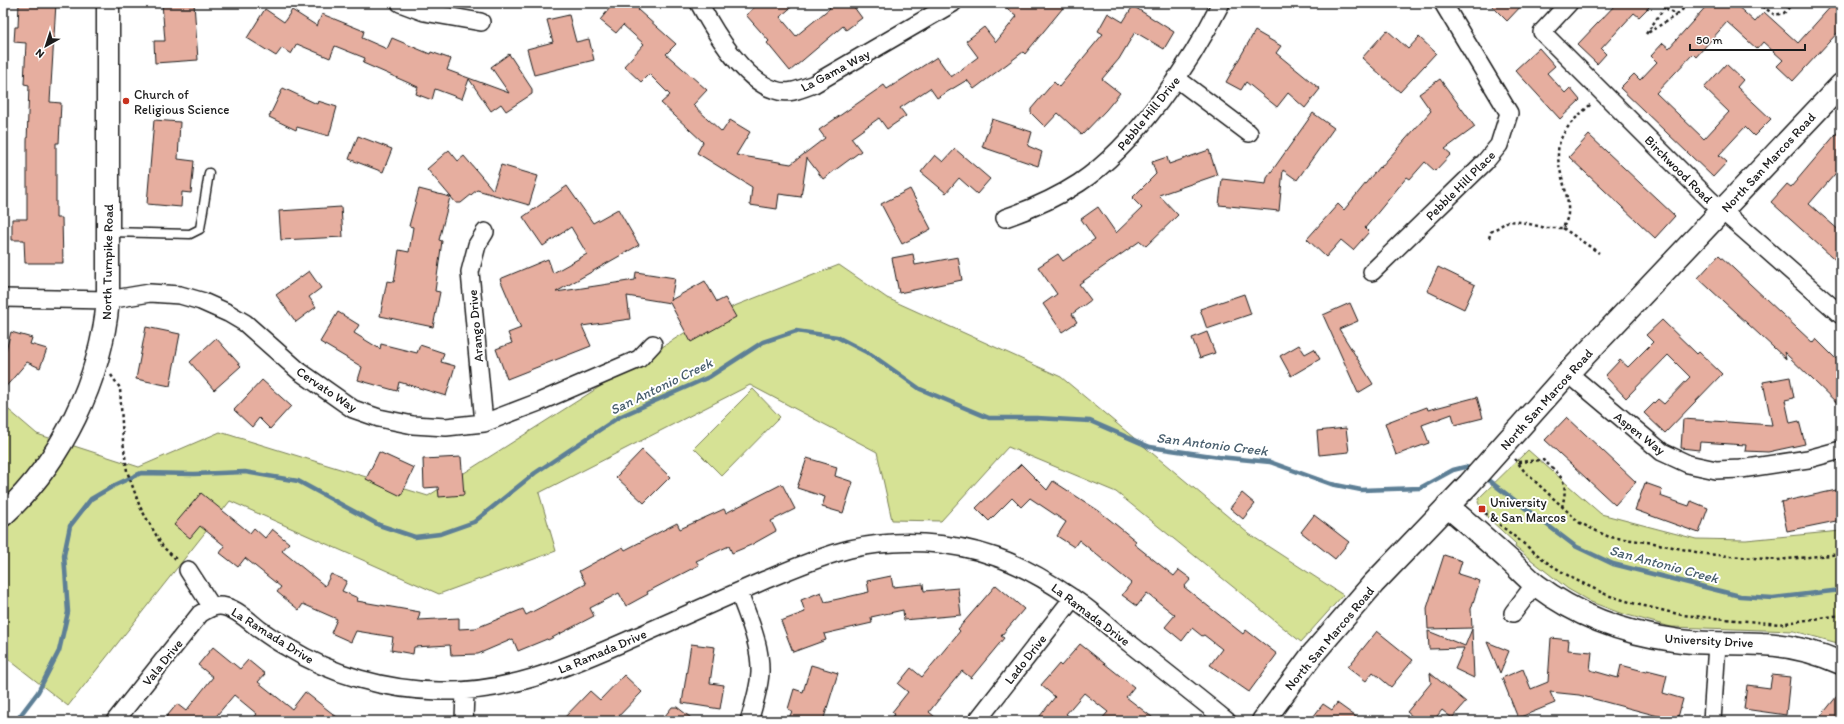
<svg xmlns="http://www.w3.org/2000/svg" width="1844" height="724" font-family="Itim,sans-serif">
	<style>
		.green { fill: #d6e295; stroke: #797f58 }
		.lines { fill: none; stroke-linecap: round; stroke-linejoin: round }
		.stream { stroke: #5d7f96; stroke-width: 4.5 }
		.building { fill: #e6ae9f; stroke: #1c1c1c }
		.lane-casing { stroke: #1c1c1c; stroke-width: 11 }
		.street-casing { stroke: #1c1c1c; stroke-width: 20 }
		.secondary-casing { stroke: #1c1c1c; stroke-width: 25 }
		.path { stroke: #1c1c1c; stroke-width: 2.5; stroke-dasharray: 3 3; stroke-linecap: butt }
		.lane { stroke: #fff; stroke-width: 8 }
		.street { stroke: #fff; stroke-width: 17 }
		.secondary { stroke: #fff; stroke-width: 22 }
		.poi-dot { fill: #c8321e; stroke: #fff; stroke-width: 1.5 }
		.labels { text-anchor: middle; stroke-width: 4; stroke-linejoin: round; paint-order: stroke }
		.street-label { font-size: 13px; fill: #1c1c1c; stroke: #fff }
		.poi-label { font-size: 13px; fill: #1c1c1c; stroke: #fff; text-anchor: start }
		.water-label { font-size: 14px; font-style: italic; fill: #485e6d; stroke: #fff }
	</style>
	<rect width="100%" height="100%" fill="#fff"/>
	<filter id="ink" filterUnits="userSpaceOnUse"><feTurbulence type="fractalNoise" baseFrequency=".025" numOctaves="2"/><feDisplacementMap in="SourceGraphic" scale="8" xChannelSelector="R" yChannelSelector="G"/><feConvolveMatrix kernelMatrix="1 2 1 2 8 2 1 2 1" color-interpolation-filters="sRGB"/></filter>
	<g filter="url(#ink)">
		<path class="green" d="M839,265L887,298L1061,377L1249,534L1343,595L1301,642L1116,492L1008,447L941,521L892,520L877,452L750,385L539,493L556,551L439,594L230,501L68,706L3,655V405L37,434L139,467L220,432L428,496L714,314Z
			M753,389L780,417L722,476L694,448Z
			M1528,450L1601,514L1696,539L1746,540L1841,531V644L1794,631L1671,627L1620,613L1591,602L1568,589L1515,547L1516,544L1487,517L1488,511L1480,506L1478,502L1480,497Z"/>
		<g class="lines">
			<path class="stream" d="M1484,477L1575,546L1613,564L1740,596L1773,598L1841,590
				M16,721L38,692L59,651L68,612L64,555L70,526L91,499L115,485L141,473L194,474L245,472L298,481L379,525L415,537L440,534L474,522L535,473L619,417L709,377L763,342L796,331L837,337L872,355L920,389L989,418H1037L1090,421L1150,447L1219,457L1270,462L1331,484L1361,490L1420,488L1453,470L1465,467L1473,469"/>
		</g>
		<path class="building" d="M19,3H56L50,102L61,103L59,143H56V218H62L63,263H25L24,240H12V219H27V142L29,85L24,84L26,43L14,42L15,27H18Z
			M162,3H194L198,60L155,63L154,41H165Z
			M614,3H644L638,10L676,44L666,54L707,90L693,105L722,132L730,120L750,132L736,155L791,164L825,138L819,130L884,85L887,89L937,57L951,77L978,57L966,41L984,27L996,42L1017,16L1000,3H1067L1025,54L1023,52L974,89L967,80L937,98L930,88L900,108L906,116L887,129L879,118L851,138L861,151L823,179L807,158L801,197L779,194L777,209L750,205L752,187L697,153L703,142L661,103L670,95L649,74L641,82L624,66L644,44L623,25L616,33L600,20Z
			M759,3H796L780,17L796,36L830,8L826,3H851L862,18L846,30L843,26L790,71L767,43L769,41L746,15Z
			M1489,3H1524L1507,21Z
			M1617,3H1653L1639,17L1634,13L1601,49L1606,54L1597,64L1577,45Z
			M1709,3H1734L1755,22L1764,12L1798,43L1834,3H1841V29L1793,81L1777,66L1783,60L1763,42L1757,49L1727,22L1696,57L1693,54L1656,93L1704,139L1729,112L1704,88L1726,64L1743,80L1737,87L1771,119L1754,136L1745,127L1719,155L1727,162L1713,177L1620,88L1634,74L1640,80L1657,62L1651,56L1663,43L1669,48Z
			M1133,6L1174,32L1164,49L1135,32L1119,59L1102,79L1120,93L1106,110L1082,135L1058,113L1045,127L1031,113V109L1054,82L1059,87L1103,34L1098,31L1108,13L1123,22Z
			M265,9L284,22L292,10L317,26L322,14L364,31L362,38L387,49L392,38L430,54L431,52L451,59L447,70L509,93L491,67L509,54L532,89V94L506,111L501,104L491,111L469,79L462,99L435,89L432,100L416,94L418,87L363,63L365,58L335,46L330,58L297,44L291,54L282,48L276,56L247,38Z
			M569,15L576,42L589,39L594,60L534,75L527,49L553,42L547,20Z
			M1387,30L1408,49L1419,37L1436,53L1400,92L1362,58Z
			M1255,31L1281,46L1276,53L1320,89L1305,108L1288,93L1277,107L1246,82L1241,90L1226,82Z
			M1539,48L1555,66L1547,73L1565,93L1570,88L1580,100L1560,119L1515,70Z
			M1440,79L1475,127L1445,149L1451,154L1435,171L1425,162L1410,179L1407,177L1365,228L1369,232L1353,250L1341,240L1326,257L1307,239L1338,204L1344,210L1379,167L1380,168L1431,111L1419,94Z
			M283,88L317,104L318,101L337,107L329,136L297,127L296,130L269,117Z
			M1313,113L1334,128L1297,180L1283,170L1279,211L1219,205L1222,179L1266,184L1267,178Z
			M992,119L1032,132L1028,146L1042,152L1038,166L982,147Z
			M154,120L180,122L178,159L194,161L191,193L182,192L181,207L147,204Z
			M1841,128V167L1809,204L1841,232V265L1771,202L1787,184L1791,187Z
			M1589,135L1675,216L1655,238L1569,157Z
			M358,136L392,149L383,172L349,159Z
			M955,149L990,179L977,194L959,178L946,193L921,172L935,155L943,162Z
			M449,150L458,161L464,156L493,190L501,165L538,176L529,205L477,190L461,203H456L427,169Z
			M1209,150L1217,175L1159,195L1178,215L1146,246L1140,241L1079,284L1091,300L1072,314L1077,322L1062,332L1043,304L1057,294L1038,267L1058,254L1063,261L1095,239L1081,219L1098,207L1116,233L1142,208L1132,198L1156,174L1152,162L1167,157L1169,164Z
			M567,186L593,223L618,209L639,245L556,292L635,280L636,272L675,278L671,300L705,281L717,302L725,298L736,317L691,342L670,303L627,296L630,319L582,326L591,346L507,379L496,349L512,343L508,333L521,328L500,279L548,259L553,273L587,254L571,227L543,246L523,217Z
			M419,189L450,197L439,240L442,241L435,291L440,292L433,327L380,316L387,281L394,282L399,250L409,252L413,227L409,226Z
			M910,189L931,229L902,244L881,204Z
			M341,207L343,237L281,240L279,211Z
			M913,254L915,265L958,257L962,280L899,293L892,258Z
			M1719,255L1813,343L1816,339L1841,364V407L1784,352L1786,359L1698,278Z
			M1438,267L1475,285L1464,309L1427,291Z
			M309,271L321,288L309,297L316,307L296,322L276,295Z
			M1244,294L1251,314L1207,329L1200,309Z
			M1350,303L1358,321L1339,329L1373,384L1358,393L1323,315Z
			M338,312L359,325L354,333L380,349L381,344L417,353L420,345L444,353L441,362L455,366L446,396L399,382L397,391L358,380L362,367L320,342Z
			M1662,320L1697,354L1699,352L1722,374L1665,433L1644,413L1658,399L1664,404L1690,377L1668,355L1626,398L1605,376L1620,360L1628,367L1653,342L1646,335Z
			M146,327L180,334L170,386L136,379Z
			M11,332L32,338L30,344L47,349L40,368L27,362L3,390V353H5Z
			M1207,332L1215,353L1200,358L1192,338Z
			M216,338L241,366L214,390L190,362Z
			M1299,345L1305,354L1314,349L1320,359L1291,376L1280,356Z
			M1790,377L1794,398L1785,400L1790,423L1799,421L1805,444L1768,452L1745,451L1746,445L1700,442L1699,450L1681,448L1683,419L1772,425L1763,382Z
			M262,380L291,406L270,429L259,418L252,427L234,410Z
			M1477,397L1483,418L1455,425L1452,414L1422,425L1429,443L1396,455L1385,423L1427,407L1428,410Z
			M1567,417L1636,482L1615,505L1545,440Z
			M1346,428L1349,452L1319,455L1317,431Z
			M642,450L670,477L644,503L616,477Z
			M379,452L414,468L401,496L366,479Z
			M461,457L464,495L439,497L438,487L424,488L423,459Z
			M807,458L837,467L835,476L853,482L843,513L822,507L825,497L797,488Z
			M1021,464L1047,490L1053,481L1099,511L1136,541L1134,544L1174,576L1179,570L1191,579L1184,587L1243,634L1246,630L1277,654L1249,692L1210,665L1222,649L1204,635L1202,636L1192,628L1182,641L1165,627L1175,615L1147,593L1137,606L1122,595L1131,583L1079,540L1074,547L1057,536L1066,522L1030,498L1021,507L1012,498L989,521L976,508Z
			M1645,483L1662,489L1660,496L1689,506L1691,501L1708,508L1699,533L1635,510Z
			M782,484L795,509L771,521L776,531L751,545L732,553L729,546L696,561L699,565L647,592L648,594L626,606L619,593L590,608L594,616L548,640L547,639L518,651L513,639L478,654L451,655L450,645L414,647L413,654L391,650L393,637L356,631L351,642L331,633L337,619L303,604L299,610L277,592L281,587L245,558L238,567L220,553L225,546L200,526L190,538L174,525L201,493L250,533L254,528L265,538L272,529L289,543L282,551L325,586L331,574L347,581L342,591L358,598L357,601L420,612L418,620L459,618V629L476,628L523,609L526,615L586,584L579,571L623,547L625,550L677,523L680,529L724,509L726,513Z
			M1841,489V520L1787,531L1781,502Z
			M1242,493L1255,504L1243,519L1230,508Z
			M1314,515L1349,542L1335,559L1301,532Z
			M1444,555L1462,561L1458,574L1480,581L1471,609L1472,628L1428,629L1427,608Z
			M891,576L893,587L923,584L924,591L958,588L961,615L904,620L903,610L871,617L872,623L824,634L826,640L793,652L781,621L805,612L801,600L821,592L825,602L869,592L867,581Z
			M996,585L1024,609L1001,636L1004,638L971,678L962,671L943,694L929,712L940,721H889L895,714L892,712L908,692L898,684L911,668L922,677L960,631L958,629Z
			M1472,629L1474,678L1455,669L1464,648L1429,649L1428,631L1465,646Z
			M1377,631L1413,660L1391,687L1373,672L1366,681L1348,667Z
			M1551,638L1569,640L1568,650L1592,652L1590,670L1618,678L1621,665L1647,672V670L1667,675L1663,693L1683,699L1677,721L1579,695L1550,692L1555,703L1518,718L1502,678L1523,669L1531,689L1548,682Z
			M1487,642L1509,651L1500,673Z
			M691,644L715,647L710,683L724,685L720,709L682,703Z
			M1080,644L1134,687L1126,697L1157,721H1100L1108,712L1084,693L1066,714L1075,721H1036L1055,697L1041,685L1059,664L1061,666Z
			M213,647L240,669L248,660L265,674L258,682L292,709L305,692L342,721H251L257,714L234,695L212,721H163L177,704L186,711L213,677L198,665Z
			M811,665L838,673L823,721H788L792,711L788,709L794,689L803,692Z
			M1430,673L1466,702L1452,718L1442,710L1433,721H1418L1407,712L1431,683Z
			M624,675L642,692L614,721H561L590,691L600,700Z
			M1772,675L1790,677L1786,715L1744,709L1747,685L1770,688Z
			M1841,691V721H1817Z
			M1337,703L1362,721H1310L1323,704L1332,710Z
			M672,707H677L695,721H661Z"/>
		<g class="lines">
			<g class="lane-casing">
				<path id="lane" d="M109,232L190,234L200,229L209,173"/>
			</g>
			<g class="street-casing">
				<path id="street" d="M400,3L424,12L481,22
					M699,3C714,31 743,80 775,90C788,95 801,89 814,84L953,3
					M1569,3L1542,32L1710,200L1841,315
					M1176,78L1249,133
					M1005,218C1031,209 1056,198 1079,183C1135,146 1191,63 1221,3
					M1372,272L1485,162L1499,145L1509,113L1443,3
					M3,298L108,300L150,293L180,295L201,301L228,313L245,323L299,371L353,409L379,418L413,425L446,427L484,423L539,402L639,359L653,344
					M1568,373L1662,452L1688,464L1716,470L1741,469L1808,459L1841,450
					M484,423L470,272L477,245L485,232
					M188,570L212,607
					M739,592C748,618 761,644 760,673C759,689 754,705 749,721
					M1513,613L1535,584
					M115,721L200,614C208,609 215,604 226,607C238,610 249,621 259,629C268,635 277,642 287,647C332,675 386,690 439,691C517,693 575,663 645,633C685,615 725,598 765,580C792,569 821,556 850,549C897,538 951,541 996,557C1023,566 1048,581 1071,597C1092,610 1110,628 1129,643C1162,669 1195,695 1227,721
					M464,721L465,691
					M977,721L1073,598
					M1712,721L1717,644"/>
			</g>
			<g class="secondary-casing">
				<path id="secondary" d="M1447,506C1468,523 1489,542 1509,560C1518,568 1526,577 1536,585C1577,616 1623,633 1674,640C1704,645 1733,642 1762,644C1790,645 1816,652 1841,663
					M3,515C62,461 101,380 108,300V3
					M1263,721L1312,655L1373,584L1469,484L1568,373L1841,85"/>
			</g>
			<path class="path" d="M1663,3C1666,10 1671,12 1678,14L1689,3
				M1757,3L1775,15L1784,13L1793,3
				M1665,7L1646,34L1678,14
				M1563,228L1599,253
				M1489,238L1491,232L1508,221L1521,222L1546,228H1563C1565,223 1568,218 1568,213C1570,184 1546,157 1566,130C1572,120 1583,112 1592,103
				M111,375L120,388L123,441L127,471L140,507L163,547L177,560
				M1515,459L1525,472L1580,523L1609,537L1654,543L1705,554L1777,560L1841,554
				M1518,462L1543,460C1562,476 1569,481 1562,507
				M1485,513L1548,563L1572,578L1607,595L1636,604L1682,615L1779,624L1841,615"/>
			<use href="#lane" class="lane"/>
			<use href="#street" class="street"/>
			<use href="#secondary" class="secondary"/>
		</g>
	</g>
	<g class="poi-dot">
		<circle cx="126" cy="101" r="4"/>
		<rect x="1478" y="505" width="8" height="8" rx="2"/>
	</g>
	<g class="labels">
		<g class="street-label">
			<text transform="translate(835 70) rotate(-28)" y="5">La Gama Way</text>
			<text transform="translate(1148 113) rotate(-51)" y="5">Pebble Hill Drive</text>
			<text transform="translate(1768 162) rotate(-47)" y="5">North San Marcos Road</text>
			<text transform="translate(1679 169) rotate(45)" y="5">Birchwood Road</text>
			<text transform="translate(1460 185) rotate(-45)" y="5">Pebble Hill Place</text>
			<text transform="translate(107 262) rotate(-89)" y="5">North Turnpike Road</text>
			<text transform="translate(475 326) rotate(-95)" y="5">Arango Drive</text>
			<text transform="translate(327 389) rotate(34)" y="5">Cervato Way</text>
			<text transform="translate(1546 399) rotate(-48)" y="5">North San Marcos Road</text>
			<text transform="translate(1640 433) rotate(38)" y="5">Aspen Way</text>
			<text transform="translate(1091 614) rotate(37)" y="5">La Ramada Drive</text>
			<text transform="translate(273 635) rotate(32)" y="5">La Ramada Drive</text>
			<text transform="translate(1329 638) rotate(-50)" y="5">North San Marcos Road</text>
			<text transform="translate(1709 640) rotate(3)" y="5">University Drive</text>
			<text transform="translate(602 651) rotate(-23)" y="5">La Ramada Drive</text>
			<text transform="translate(1025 659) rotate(-52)" y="5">Lado Drive</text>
			<text transform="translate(162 662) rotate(-51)" y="5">Vala Drive</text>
		</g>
		<g class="poi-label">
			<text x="134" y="99">Church of<tspan x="134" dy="15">Religious Science</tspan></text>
			<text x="1490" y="507">University<tspan x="1490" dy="15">&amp; San Marcos</tspan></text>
		</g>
		<g class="water-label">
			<text transform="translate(661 386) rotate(-26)" y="5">San Antonio Creek</text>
			<text transform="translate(1212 444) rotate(7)" y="5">San Antonio Creek</text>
			<text transform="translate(1664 564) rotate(15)" y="5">San Antonio Creek</text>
		</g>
	</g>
	<rect width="1844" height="724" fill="none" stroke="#fff" stroke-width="16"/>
	<rect x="8" y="8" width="1828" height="708" fill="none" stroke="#1c1c1c" stroke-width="1.5" filter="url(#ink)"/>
	<g transform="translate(46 46) rotate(219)" stroke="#ffffff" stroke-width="3" paint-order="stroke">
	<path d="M0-3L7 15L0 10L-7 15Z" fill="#1c1c1c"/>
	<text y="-6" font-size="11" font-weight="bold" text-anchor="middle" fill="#1c1c1c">N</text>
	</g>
	<path d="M1690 44v6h115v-6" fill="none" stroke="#1c1c1c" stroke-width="2"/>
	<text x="1696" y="44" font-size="12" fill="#1c1c1c" stroke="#ffffff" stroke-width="3" paint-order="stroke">50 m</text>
</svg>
